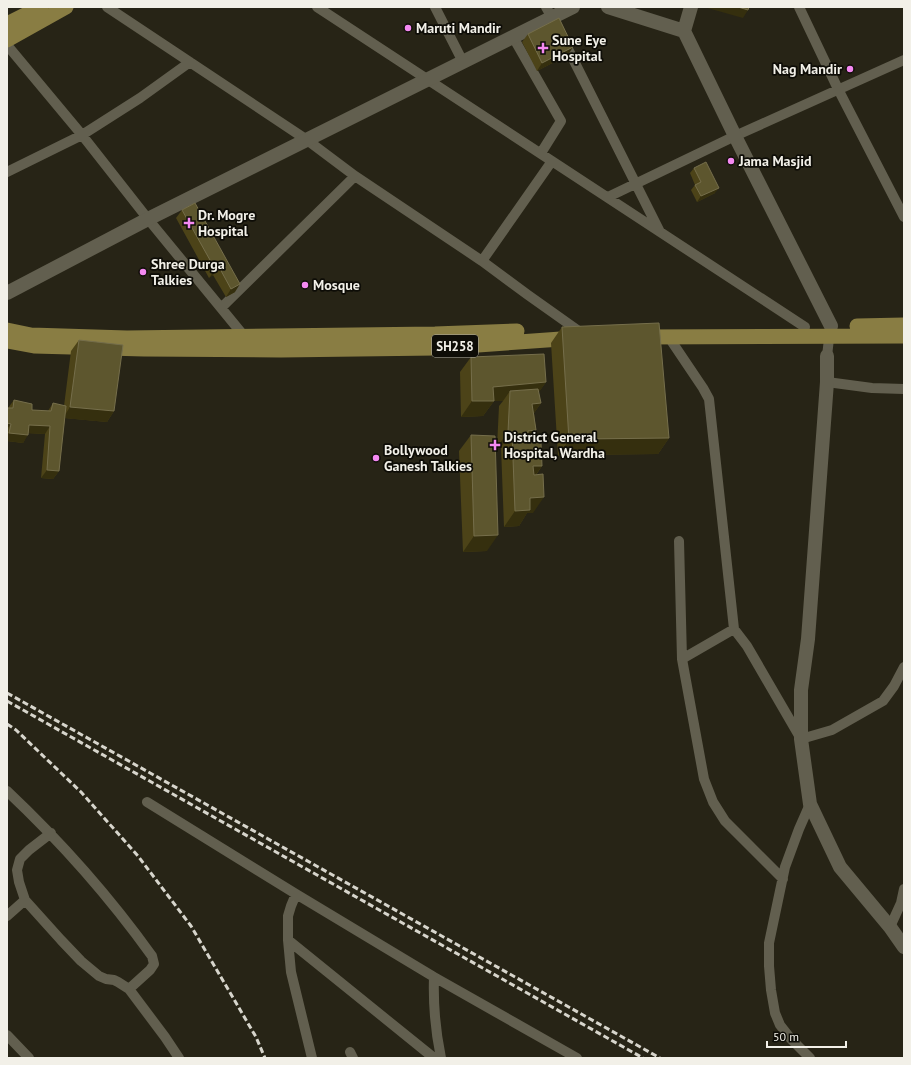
<svg xmlns="http://www.w3.org/2000/svg" width="911" height="1065" font-family="'PT Sans',sans-serif">
	<style>
		.lines { fill: none; stroke-linecap: round; stroke-linejoin: round }
		.street { stroke: #625f4f; stroke-width: 10 }
		.secondary { stroke: #625f4f; stroke-width: 14 }
		.primary { stroke: #897d43; stroke-width: 15 }
		.rail { stroke: #d7d5cc; stroke-width: 3; stroke-dasharray: 6 3; stroke-linecap: butt }
		.wall { fill: #4c4318 }
		.shaded-wall { fill: #352f0e }
		.building { fill: #5d562e; stroke: #756e4b }
		.poi-dot { fill: #f489f1; stroke: #0e0d07; stroke-width: 1.5 }
		.labels { text-anchor: middle; stroke-width: 3.5; stroke-linejoin: round; paint-order: stroke }
		.shield { fill: #0e0d07; stroke: #aeaca4; stroke-width: 1 }
		.shield-label { font-size: 13px; font-weight: bold; fill: #f2f0e8 }
		.poi-label { font-size: 14px; font-weight: bold; fill: #f2f0e8; stroke: #0e0d07; text-anchor: start }
	</style>
	<rect width="100%" height="100%" fill="#272416"/>
	<g class="lines">
		<path class="street" d="M107,7L307,140L355,176L482,261L528,295L583,334
			M317,7L805,327
			M435,7L463,62
			M546,7L555,23
			M799,7L838,89L904,217
			M513,37L561,121L541,153
			M564,41L660,232
			M7,45L82,135L148,219L244,336
			M7,172L82,135L140,98L190,62
			M608,197L735,136L904,60
			M482,261L552,161
			M221,308L355,176
			M668,336L703,388L709,399L734,629
			M827,356L830,330
			M827,382L872,388L904,389
			M679,541L682,659L704,779L713,802L725,821L783,879
			M682,659L734,629L747,646L801,739L832,730L883,701L894,686L904,667
			M7,791C60,841 109,896 152,956L154,964L150,970L129,989
			M147,802L296,894L434,977L577,1058
			M51,833L29,850L20,859L17,870L19,882L25,900L61,940L81,961L99,976L106,979L114,980L118,982L129,989L165,1037L179,1058
			M296,894L291,906L288,916V940L291,972L312,1058
			M7,916L25,900
			M890,927L901,903L904,889
			M288,940L434,1058
			M434,977C433,1006 435,1029 441,1058
			M7,1035L29,1058
			M350,1052L353,1058
			M810,1058L791,1039L780,1025L775,1013L771,990L769,966V943L785,867L799,829L810,804"/>
		<path class="secondary" d="M608,7L684,31L735,136L831,326
			M684,31L691,7
			M7,293L148,219L573,7
			M827,356V382L808,639L801,690V739L805,768L810,804L840,867L890,927L904,947"/>
		<path class="primary" d="M7,24L41,7
			M7,40L66,7
			M857,326L904,325
			M7,330L31,335L127,338L435,334L517,331
			M641,337L904,336
			M7,341L34,346L144,349L281,350L436,348L575,338"/>
		<path class="rail" d="M7,693L660,1058
			M7,701L643,1058
			M7,724L16,730L81,792L138,856L191,926L256,1037L265,1058"/>
	</g>
	<path class="wall" d="M528,34L568,55L537,71L522,42Z
		M694,168L715,193L697,202L691,190L695,185L690,173Z
		M195,203L235,292L226,297L213,275L209,278L176,218L182,210Z
		M562,327L669,438L658,454L572,455L558,456L551,343Z
		M79,340L114,411L107,422L65,418L59,471L53,479L41,478L45,434L28,433L23,443L7,441V408H8L14,400L32,410L48,411L53,403L64,406L71,351Z
		M471,357L546,382L538,393L541,403L534,413L536,430L528,442L542,466L536,475L533,513H527L519,526L504,527L501,447H497L499,406L503,401H494L483,416L461,417L460,372Z
		M471,435L487,551L463,552L459,451Z"/>
	<path class="shaded-wall" d="M704,7H738L748,10L743,18Z
		M573,47L568,55L537,71L542,63Z
		M719,188L715,193L697,202L701,196Z
		M219,267L213,275L209,278L215,269Z
		M240,284L235,292L226,297L231,289Z
		M546,382L535,398L510,391L503,401H494L483,416L461,417L472,401L493,387Z
		M541,403L530,419L532,404Z
		M70,407L114,411L107,422L63,418Z
		M7,423L11,424L7,429Z
		M29,425L50,426L45,434L23,433Z
		M536,430L525,446L528,431Z
		M508,432H512L501,447H497Z
		M9,433L28,435L23,443L7,441V436Z
		M669,438L658,454L572,455L558,456L569,440L583,439Z
		M533,466H542L531,481Z
		M47,470L59,471L53,479L41,478Z
		M544,497L533,513H527L519,526L504,527L515,511L530,498Z
		M498,535L487,551L463,552L474,536Z"/>
	<path class="building" d="M738,7H749L748,10Z
		M559,18L573,47L542,63L528,34Z
		M706,162L719,188L701,196L695,185L701,182L694,168Z
		M195,203L240,284L231,289L219,267L215,269L182,210Z
		M659,323L669,438L583,439L569,440L562,327Z
		M79,340L123,345L114,411L70,407Z
		M544,354L546,382L493,387L494,401H472L471,357Z
		M538,389L541,403L532,404L536,430L528,431V442L541,443L542,466H533L534,475L543,474L544,497L530,498V510L515,511L512,432H508L510,391Z
		M14,400L32,404V410L51,411L53,403L66,406L59,471L47,470L50,426L29,425L28,435L9,433L11,424L7,423V408H13Z
		M471,435L495,436L498,535L474,536Z"/>
	<g class="poi-dot">
		<circle cx="408" cy="28" r="4"/>
		<path d="M541 42h4v4h4v4h-4v4h-4v-4h-4v-4h4z"/>
		<circle cx="850" cy="69" r="4"/>
		<circle cx="731" cy="161" r="4"/>
		<path d="M187 217h4v4h4v4h-4v4h-4v-4h-4v-4h4z"/>
		<circle cx="143" cy="272" r="4"/>
		<circle cx="305" cy="285" r="4"/>
		<path d="M493 439h4v4h4v4h-4v4h-4v-4h-4v-4h4z"/>
		<circle cx="376" cy="458" r="4"/>
	</g>
	<g class="labels">
		<rect class="shield" x="432" y="335" width="46" height="22" rx="3"/>
		<g class="shield-label">
			<text x="455" y="351">SH258</text>
		</g>
		<g class="poi-label">
			<text x="416" y="33">Maruti Mandir</text>
			<text x="552" y="45">Sune Eye<tspan x="552" dy="16">Hospital</tspan></text>
			<text x="842" y="74" text-anchor="end">Nag Mandir</text>
			<text x="739" y="166">Jama Masjid</text>
			<text x="198" y="220">Dr. Mogre<tspan x="198" dy="16">Hospital</tspan></text>
			<text x="151" y="269">Shree Durga<tspan x="151" dy="16">Talkies</tspan></text>
			<text x="313" y="290">Mosque</text>
			<text x="504" y="442">District General<tspan x="504" dy="16">Hospital, Wardha</tspan></text>
			<text x="384" y="455">Bollywood<tspan x="384" dy="16">Ganesh Talkies</tspan></text>
		</g>
	</g>
	<rect width="911" height="1065" fill="none" stroke="#f2f0e8" stroke-width="16"/>
	<path d="M767 1041v6h79v-6" fill="none" stroke="#f2f0e8" stroke-width="2"/>
	<text x="773" y="1041" font-size="12" fill="#f2f0e8" stroke="#0e0d07" stroke-width="3" paint-order="stroke">50 m</text>
</svg>
